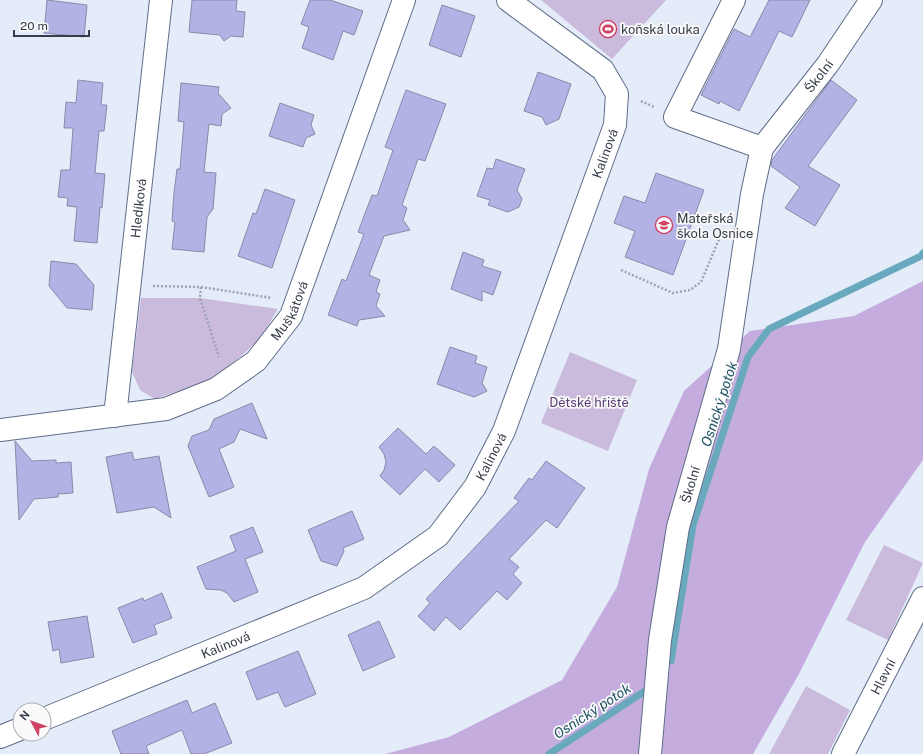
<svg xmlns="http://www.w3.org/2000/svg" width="923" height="754" font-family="'Public Sans',sans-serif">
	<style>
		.green { fill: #cabbdc }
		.forest { fill: #c4adde }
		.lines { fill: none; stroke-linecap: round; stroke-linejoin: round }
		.stream { stroke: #69a9be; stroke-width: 7 }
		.building { fill: #b3b2e5; stroke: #8989a9 }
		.minor-casing { stroke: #5e6d89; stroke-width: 24 }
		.path { stroke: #9da3b0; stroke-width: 2.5; stroke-dasharray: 2 2; stroke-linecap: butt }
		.minor { stroke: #fff; stroke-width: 22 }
		.labels { text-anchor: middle; stroke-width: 3.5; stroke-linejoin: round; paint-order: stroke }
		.poi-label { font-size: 13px; fill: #363c49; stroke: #f9f9f9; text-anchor: start }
		.street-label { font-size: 13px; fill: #363c49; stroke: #f9f9f9 }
		.park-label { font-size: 13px; fill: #5c3d79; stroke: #f9f9f9 }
		.water-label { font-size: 14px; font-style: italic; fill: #1f5465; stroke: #f9f9f9 }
	</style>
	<rect width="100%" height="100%" fill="#e5ecf9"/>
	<path class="green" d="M541,0H666L612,59Z
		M141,298H200L278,309L259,340L224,371L210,380L155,399L140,390L132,372Z
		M570,352L637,380L608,451L541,423Z
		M884,545L923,563L888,640L846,620Z
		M806,686L850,710L828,754H769Z"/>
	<path class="forest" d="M923,281V460L865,542L799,674L753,754H385L449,737L562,680L617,587L649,469L684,391L750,331L854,316Z"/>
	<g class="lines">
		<path class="stream" d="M671,661L693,525L748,357L769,329L921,256L923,253
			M549,754L648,689"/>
	</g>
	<path class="building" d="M47,0L87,5L84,37L44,33Z
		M192,0H237L236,11L245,12L243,37L231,36L224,41L220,35L189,32Z
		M310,0H330L363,11L354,35L343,31L333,60L302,48L309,27L301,24Z
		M769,0H810L792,37L779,31L739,111L720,101L719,104L701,95L734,29L750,37Z
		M442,5L475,16L461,57L429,45Z
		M538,72L571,84L559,119L546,125L542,117L524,111Z
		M78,80L103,83L101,105H107L104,131H99L95,173L105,174L102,208L100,207L97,243L74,241L77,207L67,206L68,198L58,197L61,170H70L73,128H64L66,102L76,103Z
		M831,80L857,100L808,166L840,185L815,226L785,208L800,187L771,166L772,160Z
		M181,83L219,87L218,93L231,108L222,114L221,126L209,124L204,172L216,173L213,209L207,217L204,252L172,249L175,222L172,221L174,193L177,169H180L184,122L178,121Z
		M406,90L446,104L425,161L418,159L402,205L407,208L403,220L410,230L384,236L369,275L380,280L376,292L380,294L376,306L385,316L359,320L357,326L328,315L342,279L346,281L364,234L358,232L372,195L377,196L393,150L385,147Z
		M280,103L314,115L311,125L315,134L306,138L303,147L269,136Z
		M496,159L525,169L517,190L522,199L519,207L508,212L488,205L490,200L477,196L487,168L493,169Z
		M656,173L704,190L673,275L625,257L635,231L614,223L624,196L645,203Z
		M265,189L295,200L272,268L238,256L253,213L256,214Z
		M463,252L484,260L482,266L501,272L493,295L482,291V301L451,289Z
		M51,261L76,264L94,285L92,310L67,308L49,286Z
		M450,347L477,356L475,363L487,367L482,383L487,391L474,397L437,384Z
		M252,403L267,439L240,429L234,442L219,449L234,487L209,497L188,446L192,436L209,430L214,419Z
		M398,428L426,454L434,446L455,465L439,482L425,469L400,495L380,476L384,470L386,462L384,454L379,447Z
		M15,441L32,461L56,460V463L71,462L73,493L58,494V497L34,499L19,520Z
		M132,452L134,460L159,456L171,518L154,507L117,513L106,457Z
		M546,461L585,488L557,528L546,520L509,559L519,567L513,574L522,583L507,600L497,591L460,630L446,617L434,631L418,616L430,603L426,599L519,501L514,498L529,478L532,480Z
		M352,511L364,539L343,548L344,551L337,566L321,561L308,530Z
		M253,527L263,552L245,559L258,592L234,602L227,593L221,590L206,589L197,567L236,551L230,536Z
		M162,593L172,618L154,625L157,634L133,643L118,608L143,598L144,601Z
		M87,616L94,657L61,663L59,649L53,651L48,622Z
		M379,621L395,657L363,671L348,635Z
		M298,651L316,694L285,707L278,692L257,700L246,672Z
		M187,700L192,713L215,703L232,743L204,754H191L182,730L146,746L149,754H121L112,731Z"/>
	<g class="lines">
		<g class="minor-casing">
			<g id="minor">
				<path id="s1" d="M734,0L675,117L762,148L828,64L871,0"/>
				<path id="s2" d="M115,416L161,0"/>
				<path id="s3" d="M0,430L166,409L216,389L256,361L291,316L404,0"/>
				<path id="s4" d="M44,719L364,588L438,536L475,487L504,431L615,125L617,94L603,70L508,0"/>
				<path d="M0,737L20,729"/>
				<path id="s5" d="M650,754L660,640L678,527L729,349L752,194L762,148"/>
				<path id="s6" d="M843,754L923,598"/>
			</g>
		</g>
		<path class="path" d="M641,101L654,107
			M621,270L673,293L690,290L701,282L720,237
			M153,286L201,287L272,298
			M201,287L200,298L219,357"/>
		<use href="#minor" class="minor"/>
	</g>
	<defs>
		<g id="stadium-ring" transform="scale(0.9)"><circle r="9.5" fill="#f9f9f9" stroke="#d14164" stroke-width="1.5"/><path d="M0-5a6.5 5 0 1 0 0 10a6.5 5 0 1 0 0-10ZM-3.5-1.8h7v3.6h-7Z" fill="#d14164"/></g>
		<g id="school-ring" transform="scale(0.9)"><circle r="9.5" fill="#f9f9f9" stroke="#d14164" stroke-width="1.5"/><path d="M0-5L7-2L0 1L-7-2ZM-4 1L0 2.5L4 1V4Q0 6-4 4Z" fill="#d14164"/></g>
	</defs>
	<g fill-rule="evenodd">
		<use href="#stadium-ring" x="608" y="29"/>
		<use href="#school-ring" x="664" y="225"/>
	</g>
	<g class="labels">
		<g class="poi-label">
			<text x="621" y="34">koňská louka</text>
			<text x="677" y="223">Mateřská<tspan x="677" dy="15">škola Osnice</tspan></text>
		</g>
		<g class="street-label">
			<text dy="5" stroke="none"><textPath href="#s1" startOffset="315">Školní</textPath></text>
			<text dy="5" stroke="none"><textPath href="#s4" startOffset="856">Kalinová</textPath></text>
			<text dy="5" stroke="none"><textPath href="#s2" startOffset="209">Hledíková</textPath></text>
			<text dy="5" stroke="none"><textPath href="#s3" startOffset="331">Muškátová</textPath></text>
			<text dy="5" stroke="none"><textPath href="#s4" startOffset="532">Kalinová</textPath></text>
			<text dy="5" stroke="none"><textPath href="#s5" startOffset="273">Školní</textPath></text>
			<text dy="5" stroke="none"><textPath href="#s4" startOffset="196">Kalinová</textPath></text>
			<text dy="5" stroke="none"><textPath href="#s6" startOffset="87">Hlavní</textPath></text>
		</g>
		<g class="park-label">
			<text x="589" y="407">Dětské hřiště</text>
		</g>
		<g class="water-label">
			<text transform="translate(719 404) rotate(-72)" y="5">Osnický potok</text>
			<text transform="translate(592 711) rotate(-33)" y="5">Osnický potok</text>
		</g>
	</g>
	<g transform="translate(32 722) rotate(311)"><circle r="19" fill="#f9f9f9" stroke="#abadb3"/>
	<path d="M0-3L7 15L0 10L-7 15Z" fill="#d14164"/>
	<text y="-6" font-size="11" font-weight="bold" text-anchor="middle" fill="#363c49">N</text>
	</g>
	<path d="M14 30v6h75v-6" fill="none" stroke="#363c49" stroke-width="2"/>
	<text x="20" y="30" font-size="12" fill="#363c49" stroke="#f9f9f9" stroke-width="3" paint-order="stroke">20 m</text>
</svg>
